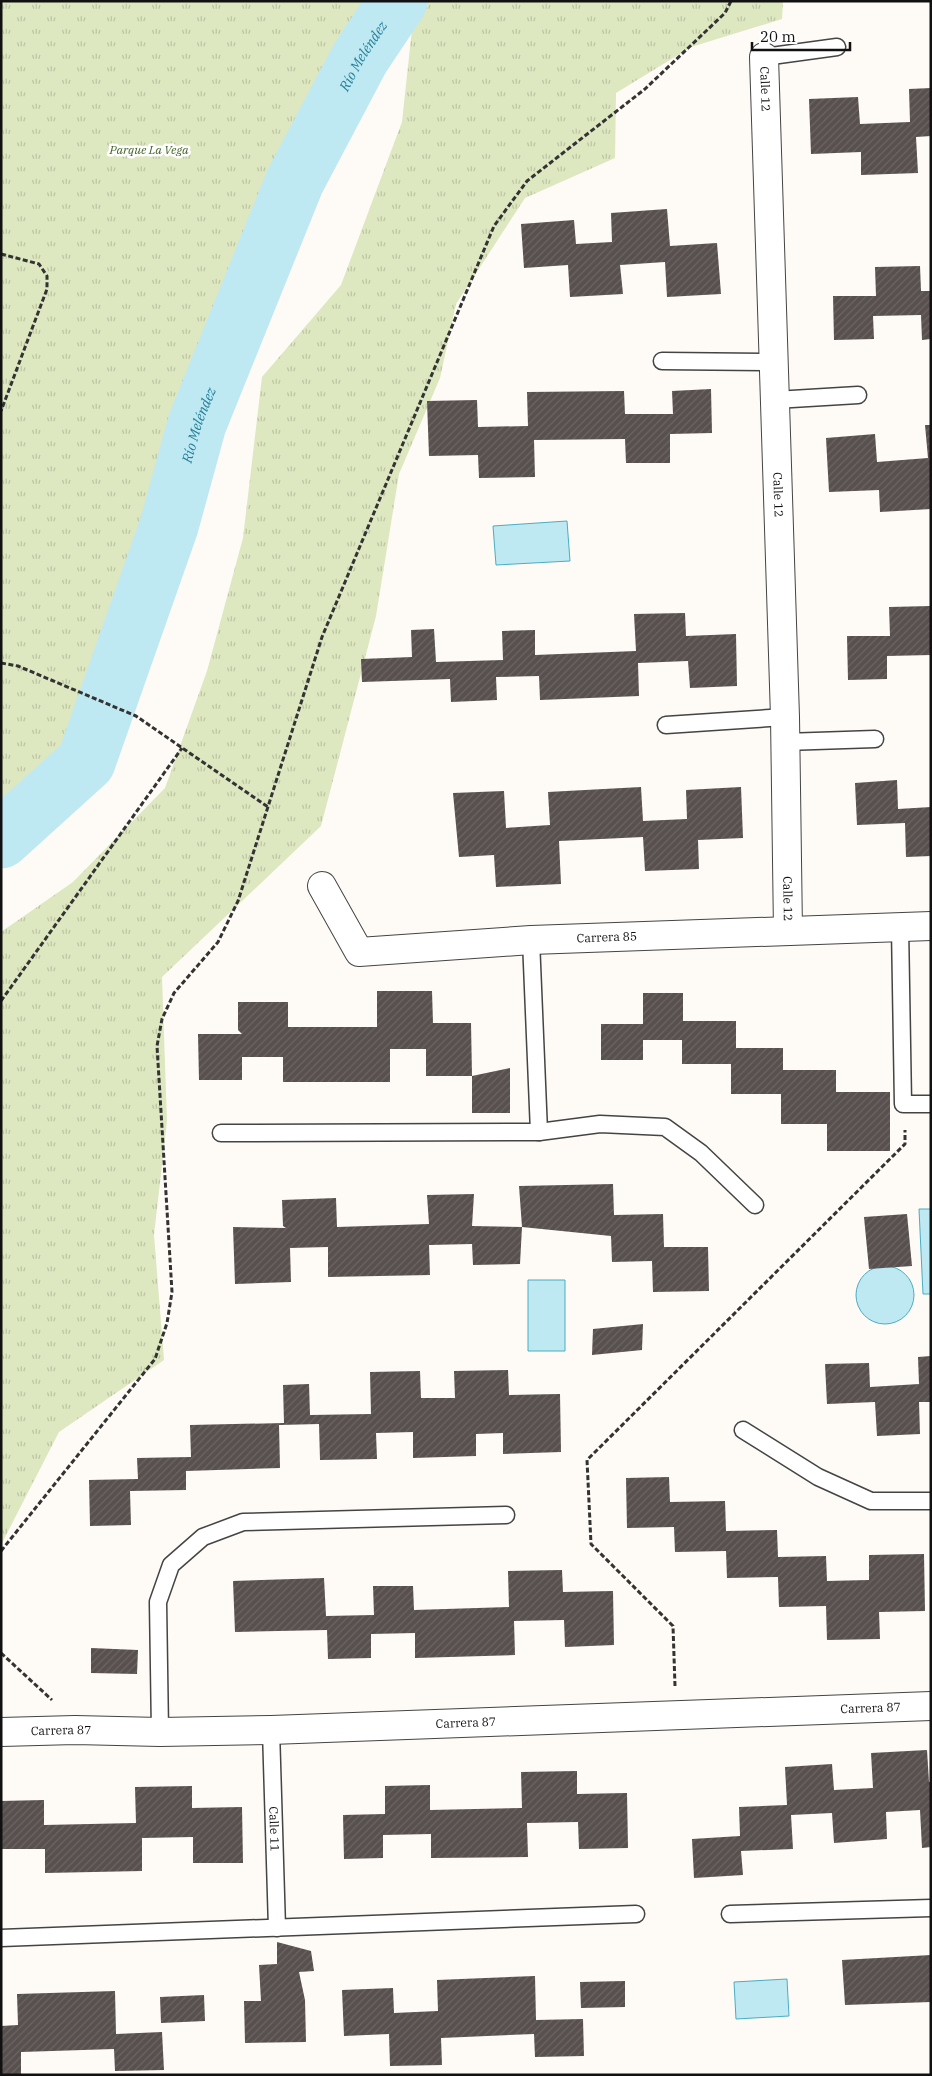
<svg xmlns="http://www.w3.org/2000/svg" width="932" height="2076" font-family="'IBM Plex Serif',serif">
	<style>
		.grass { fill: url(#grass-tufts) }
		.water { fill: #bee9f2; stroke: #4badc2 }
		.lines { fill: none; stroke-linecap: round; stroke-linejoin: round }
		.river { stroke: #bee9f2; stroke-width: 59 }
		.building { fill: url(#building-hatch) }
		.service-casing { stroke: #444; stroke-width: 19 }
		.minor-casing { stroke: #444; stroke-width: 30 }
		.path { stroke: #333; stroke-width: 3; stroke-dasharray: 5 2.5; stroke-linecap: butt }
		.service { stroke: #fff; stroke-width: 16 }
		.minor { stroke: #fff; stroke-width: 28 }
		.labels { text-anchor: middle; stroke-width: 5; stroke-linejoin: round; paint-order: stroke }
		.street-label { font-size: 12px; fill: #111; stroke: #fff }
		.park-label { font-size: 12px; font-style: italic; fill: #406425; stroke: #fff }
		.water-label { font-size: 14px; font-style: italic; fill: #237f99; stroke: #fff }
	</style>
	<defs>
		<pattern id="grass-tufts" width="24" height="20" patternUnits="userSpaceOnUse" patternTransform="scale(1.25)"><rect width="24" height="20" fill="#dde7c0"/><path d="M3 7l-1-3M5 7V3M7 7l1-3M15 17l-1-3M17 17v-4M19 17l1-3" fill="none" stroke="#bdc5a4"/></pattern>
		<pattern id="building-hatch" width="6" height="6" patternUnits="userSpaceOnUse" patternTransform="scale(1.25)"><rect width="6" height="6" fill="#58504e"/><path d="M-1 1l2-2M0 6l6-6M5 7l2-2" fill="none" stroke="#6b6563"/></pattern>
	</defs>
	<rect width="100%" height="100%" fill="#fefaf5"/>
	<path class="grass" d="M1,1H398L360,58L295,181L197,424L169,526L86,762L1,839Z
		M415,1H783L782,19L691,47L616,93L615,158L525,198L456,304L440,378L399,474L376,616L321,826L162,977L167,1121L154,1235L164,1360L59,1432L1,1545V932L73,882L165,788L207,671L243,538L262,377L341,285L402,122Z"/>
	<path class="water" d="M567,521L570,561L496,565L493,526Z
		M919,1209H931V1294H923Z
		M856 1295a29 29 0 1 1 58 0a29 29 0 1 1-58 0Z
		M528,1280H565V1351H528Z
		M787,1979L789,2016L736,2019L734,1982Z"/>
	<g class="lines">
		<path class="river" id="s1" d="M1,839L86,762L169,526L197,424L295,181L360,58L398,1"/>
	</g>
	<path class="building" d="M931,88V136L916,137L918,173L861,175V152L811,154L809,99L858,97L860,124L910,122L909,89Z
		M667,209L670,246L717,243L721,294L667,297L665,262L620,265L623,294L570,297L568,265L524,268L521,224L574,220L576,244L612,242L611,213Z
		M920,266L921,291H931V339L922,340L921,315L873,316L874,339L834,340L833,296H876L875,267Z
		M711,389L712,433L670,434V463H626L625,439L534,440L535,477L479,478L478,455L429,456L427,401L477,400L478,427L528,426L527,392L624,391L625,414H673L672,391Z
		M925,425H931V509L880,512L879,490L829,492L826,438L875,434L877,462L928,458Z
		M931,606V655L887,656V679L848,680L847,636H890L889,607Z
		M685,613L686,636L736,634L737,686L690,688L688,661L638,663L639,696L540,700L539,676L496,677L497,700L451,702L450,679L362,682L361,659L412,657L411,630L434,629L436,662L503,660L502,631L535,630V655L636,651L634,614Z
		M897,780L898,809L931,807V856L906,857L905,823L857,825L855,783Z
		M641,787L643,821L687,819L686,790L741,787L743,838L698,840L699,869L645,871L643,837L559,841L561,884L496,887L494,855L459,857L453,793L504,791L506,828L550,825L548,792Z
		M377,991H432L433,1023H471L472,1076H426V1049H390V1082H283V1057H242V1080H199L198,1034H242L238,1030V1002H288V1027H377Z
		M643,993H683V1021H736V1048H783V1070H836V1092H890V1151H827V1124H781V1094H731V1064H682V1040H643V1060H601V1024H643Z
		M510,1068V1113H472V1076Z
		M613,1184L614,1215L663,1214L664,1247H708L709,1291L653,1292L652,1261L612,1262L611,1236L522,1227L520,1264L473,1265L472,1244L429,1245L430,1275L328,1277V1247L290,1248L291,1282L235,1284L233,1227L286,1228L283,1226L282,1200L336,1198L337,1227L429,1224L427,1195L474,1194L472,1226L522,1227L519,1186Z
		M907,1214L912,1266L869,1269L864,1217Z
		M643,1324L642,1350L592,1355L593,1329Z
		M931,1356V1402H919L920,1434L877,1436L875,1402L827,1404L825,1364L869,1363L870,1387L919,1384L918,1357Z
		M508,1370L509,1395L560,1394L561,1452L503,1454V1433L476,1434V1456L413,1458V1432L376,1433L377,1459L320,1460L319,1424L279,1425L280,1468L186,1471V1490L130,1491L131,1525L90,1526L89,1480L138,1479L137,1458L191,1457L190,1425L284,1423L283,1385L309,1384L310,1415L371,1414L370,1372L420,1371L421,1398H455L454,1371Z
		M669,1477L670,1502L725,1501L726,1531L777,1530L778,1557L826,1556L827,1581L869,1580V1555L924,1554L925,1611L879,1612L880,1639L827,1640L826,1606L779,1607L778,1577L727,1578L726,1551L675,1552L674,1527L627,1528L626,1478Z
		M562,1570L563,1592L613,1591L614,1645L565,1647L564,1620L514,1621L515,1655L415,1658V1633L371,1634V1658L328,1659L327,1630L235,1632L233,1581L324,1578L326,1616L374,1615L373,1586H413L414,1610L509,1607L508,1571Z
		M91,1648L138,1650L137,1674L91,1673Z
		M927,1750L929,1782H931V1847L922,1848L920,1810L886,1812L887,1839L834,1843L832,1813L791,1815L793,1849L741,1851L743,1875L694,1878L692,1839L740,1836L739,1807L787,1805L785,1767L832,1764L834,1790L873,1788L871,1753Z
		M577,1771V1794L627,1793L628,1848L579,1849L578,1822L527,1823L528,1857L431,1858V1834L383,1835V1858L344,1859L343,1815L385,1814V1786L430,1785V1810L522,1808L521,1772Z
		M192,1786V1808L242,1807L243,1863H193V1837L142,1838V1871L45,1873V1849H1V1801L44,1800V1825L136,1823L135,1787Z
		M277,1942L311,1951L314,1971L299,1972L305,2000L306,2042L245,2043L244,2001H261L259,1965L277,1964Z
		M931,1955V2002L845,2005L842,1960Z
		M535,1976L536,2020L583,2019L584,2056L535,2057L534,2034L441,2038L442,2065L390,2066L389,2034L344,2036L342,1990L393,1988L394,2013L438,2011L437,1980Z
		M625,1981V2007L581,2008L580,1982Z
		M115,1991L116,2034L162,2032L164,2070L115,2071L114,2049L21,2052V2075H1V2026L18,2025L17,1994Z
		M204,1995L205,2021L161,2023L160,1997Z"/>
	<g class="lines">
		<g class="service-casing">
			<g id="service">
				<path d="M764,57L837,47"/>
				<path d="M662,361L773,362"/>
				<path d="M775,400L858,395"/>
				<path d="M666,725L785,717"/>
				<path d="M785,742L875,739"/>
				<path d="M900,927L903,1104H931"/>
				<path d="M531,940L539,1132"/>
				<path d="M221,1133L539,1132L600,1124L665,1127L701,1153L755,1205"/>
				<path d="M743,1430L818,1477L871,1501H931"/>
				<path id="s2" d="M271,1730L277,1928"/>
				<path d="M160,1732L158,1602L171,1565L203,1537L243,1522L506,1515"/>
				<path d="M730,1914L931,1908"/>
				<path d="M1,1938L636,1914"/>
			</g>
		</g>
		<g class="minor-casing">
			<g id="minor">
				<path id="s3" d="M764,57L785,717L788,931"/>
				<path id="s4" d="M322,886L359,952L531,940L931,926"/>
				<path id="s5" d="M1,1732L75,1730L160,1732L271,1730L931,1706"/>
			</g>
		</g>
		<path class="path" d="M1,254L39,264L47,276V289L1,411
			M1,663L18,666L136,716L268,807
			M1,1001L182,748
			M1,1551L155,1359L167,1323L172,1292L157,1046L162,1019L174,993L218,942L238,901L322,637L494,226L527,181L645,89L725,13L731,1
			M1,1653L52,1700
			M675,1686L673,1626L591,1544L587,1460L905,1144V1130"/>
		<use href="#service" class="service"/>
		<use href="#minor" class="minor"/>
	</g>
	<g class="labels">
		<g class="street-label">
			<text dy="4" stroke="none"><textPath href="#s3" startOffset="32">Calle 12</textPath></text>
			<text dy="4" stroke="none"><textPath href="#s3" startOffset="438">Calle 12</textPath></text>
			<text dy="4" stroke="none"><textPath href="#s3" startOffset="842">Calle 12</textPath></text>
			<text dy="4" stroke="none"><textPath href="#s4" startOffset="324">Carrera 85</textPath></text>
			<text dy="4" stroke="none"><textPath href="#s5" startOffset="870">Carrera 87</textPath></text>
			<text dy="4" stroke="none"><textPath href="#s5" startOffset="465">Carrera 87</textPath></text>
			<text dy="4" stroke="none"><textPath href="#s5" startOffset="60">Carrera 87</textPath></text>
			<text dy="4" stroke="none"><textPath href="#s2" startOffset="99">Calle 11</textPath></text>
		</g>
		<g class="park-label">
			<text x="149" y="154">Parque La Vega</text>
		</g>
		<g class="water-label">
			<text dy="5" stroke="none"><textPath href="#s1" startOffset="875">Río Meléndez</textPath></text>
			<text dy="5" stroke="none"><textPath href="#s1" startOffset="470">Río Meléndez</textPath></text>
		</g>
	</g>
	<rect width="932" height="2076" fill="none" stroke="#111111" stroke-width="5"/>
	<path d="M752 42v8h98v-8" fill="none" stroke="#111111" stroke-width="2.5"/>
	<text x="760" y="42" font-size="15" fill="#111111" stroke="#ffffff" stroke-width="4" paint-order="stroke">20 m</text>
</svg>
